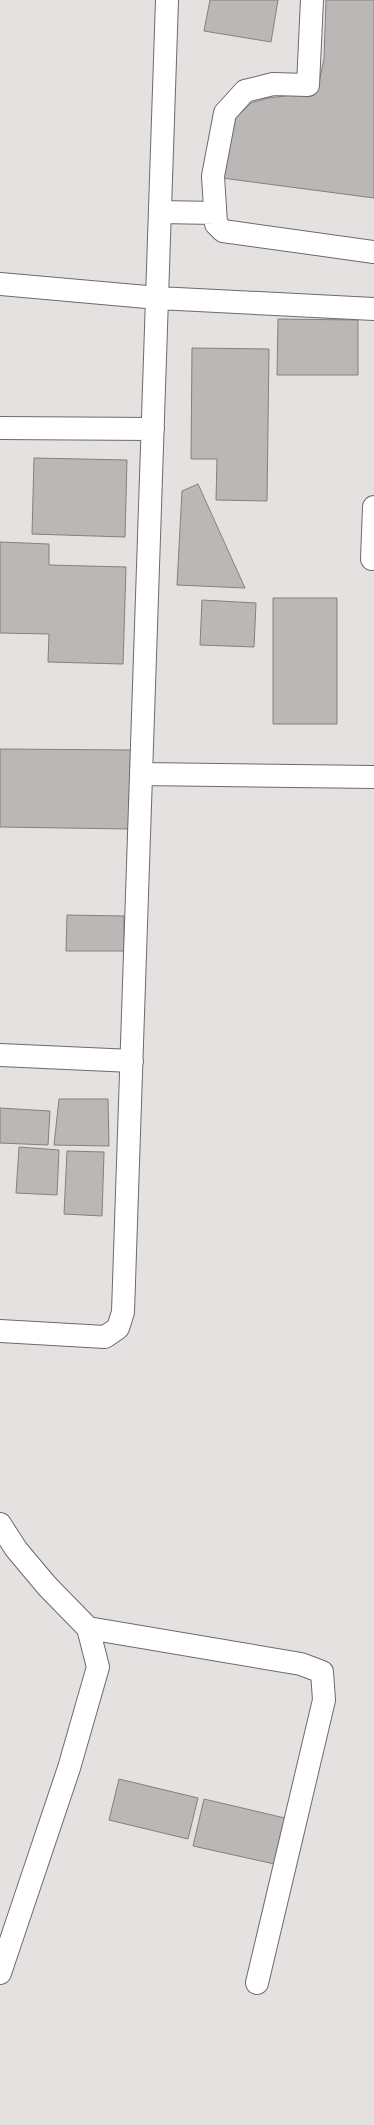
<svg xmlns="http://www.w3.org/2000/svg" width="374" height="2125" font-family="Rubik,sans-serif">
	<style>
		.building { fill: #bbb7b7; stroke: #848080 }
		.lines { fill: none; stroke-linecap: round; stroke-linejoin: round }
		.street-casing { stroke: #6d6a69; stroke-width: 24 }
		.street { stroke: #fff; stroke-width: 22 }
	</style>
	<rect width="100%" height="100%" fill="#e5e1e0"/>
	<path class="building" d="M210,0H278L271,42L204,31Z
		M326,0H374V198L222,178L230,123L251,103L268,98L317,92L324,59Z
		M278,319L358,320V375H277Z
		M192,348L269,349L267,501L216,500L217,459H191Z
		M34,458L127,460L125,537L32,534Z
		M198,484L245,588L177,585L182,491Z
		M0,542L49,544V565L126,567L123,664L48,662L49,634L0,633Z
		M273,598H337V724H273Z
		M202,600L256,603L254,647L200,645Z
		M0,749L132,750L130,829L0,827Z
		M67,915L124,916V951H66Z
		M59,1099H108L109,1146L54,1145Z
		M0,1108L50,1111L48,1145L0,1143Z
		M19,1147L59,1150L57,1195L16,1193Z
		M67,1151L104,1152L102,1216L64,1214Z
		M119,1779L198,1798L188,1839L109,1820Z
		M204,1799L289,1819L279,1865L193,1846Z"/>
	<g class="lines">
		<g class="street-casing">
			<path id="street" d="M312,0L308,85L273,84L245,91L225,113L213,176L216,224L223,231L374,252
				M160,212L215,213
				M0,284L158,298L374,309
				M0,428L153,429
				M372,559L374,507
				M142,774L374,777
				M0,1055L132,1061
				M0,1331L105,1337L118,1328L123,1312L167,0
				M0,1524L16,1549L47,1586L88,1628L98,1667L69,1768L0,1973
				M88,1628L301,1664L322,1672L324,1700L257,1983"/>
		</g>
		<use href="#street" class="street"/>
	</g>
</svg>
